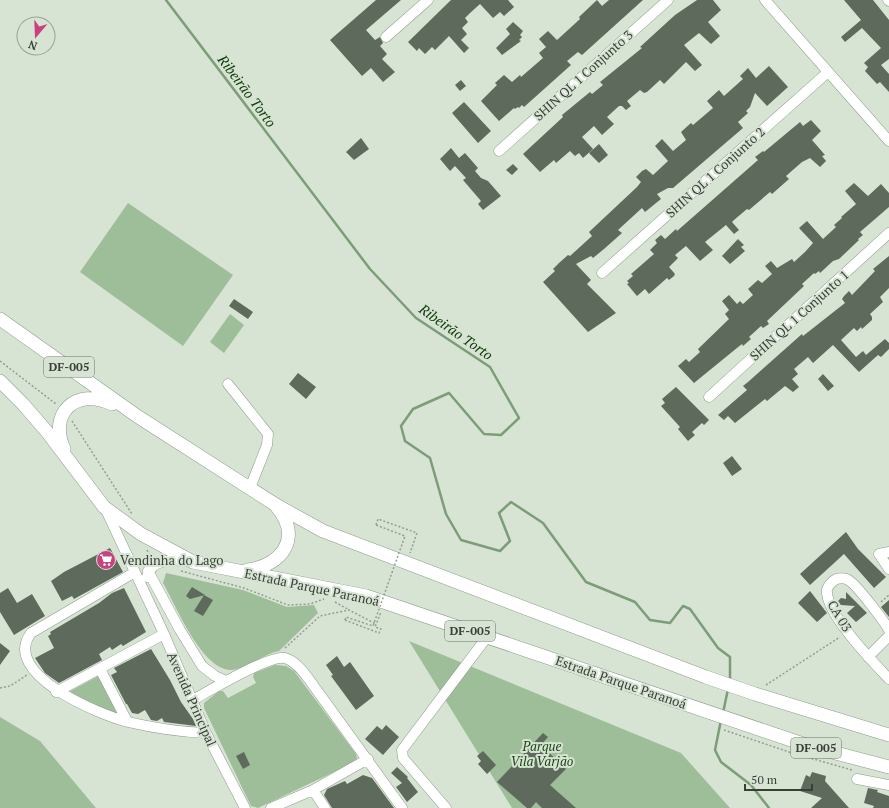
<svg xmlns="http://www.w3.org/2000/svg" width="889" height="808" font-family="'PT Serif',serif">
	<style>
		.green { fill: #9ebd99 }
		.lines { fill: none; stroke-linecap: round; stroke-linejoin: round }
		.stream { stroke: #7d9c78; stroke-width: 2.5 }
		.building { fill: #5e6a5c }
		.minor-casing { stroke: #8e9a8c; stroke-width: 11 }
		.major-casing { stroke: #8e9a8c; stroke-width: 14 }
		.path { stroke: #949d91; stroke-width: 1.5; stroke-dasharray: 2 2; stroke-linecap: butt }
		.minor { stroke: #fff; stroke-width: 10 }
		.major { stroke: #fff; stroke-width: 13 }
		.path-bridge { stroke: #949d91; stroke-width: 1.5; stroke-dasharray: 2 2; stroke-linecap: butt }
		.labels { text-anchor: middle; stroke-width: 4; stroke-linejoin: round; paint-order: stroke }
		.shield { fill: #d7e4d4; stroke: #687067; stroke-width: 1 }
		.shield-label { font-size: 12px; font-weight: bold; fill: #393e38 }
		.street-label { font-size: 13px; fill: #393e38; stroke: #d7e4d4 }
		.poi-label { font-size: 13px; fill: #393e38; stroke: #d7e4d4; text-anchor: start }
		.park-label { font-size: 13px; font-style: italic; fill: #1a4614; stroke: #d7e4d4 }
		.water-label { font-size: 14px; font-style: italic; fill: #0b3805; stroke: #d7e4d4 }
	</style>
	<rect width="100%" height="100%" fill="#d7e4d4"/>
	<path class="green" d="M128,203L233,275L183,346L80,272Z
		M230,314L244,325L224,353L210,342Z
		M166,573L243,590L287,607L314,605L318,613L279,651C264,654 252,665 237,669C205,679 176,605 163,583Z
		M409,641L681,753L730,808H512Z
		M275,665L286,666L294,671L356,754L357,758L353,763L258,808L251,806L204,708V703L219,691H223L228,698L256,683L253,677L254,673Z
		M100,675L121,716L65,694Z
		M0,717L40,741L96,808H0Z"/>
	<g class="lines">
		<path class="stream" d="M166,0L370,269L416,318L490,367L519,418L501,435L484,434L449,393L413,409L401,426L405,441L430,458L446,514L461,540L500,551L510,541L499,513L511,502L543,523L586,582L635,602L650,620L670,623L683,606L690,609L718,648L730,657V680
			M723,713L728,689
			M721,720L715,750L721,762L751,785L769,808"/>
	</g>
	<path class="building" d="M376,0H401L366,30L375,40L380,37L383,43L380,46L387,54L382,59L395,72L383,82L371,68L362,76L330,40Z
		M451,0H508L514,7L504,16L500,12L493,18L480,4L470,13L465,18L468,22L462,28L467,34L461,40L469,48L464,53L449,36L435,50L432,47L425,54L419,48L417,51L408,42Z
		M597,0L602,6L609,0H643L582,55L578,52L567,61L571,65L524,107L522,105L519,108L518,107L515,109L514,108L499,121L481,101L497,85L495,83L504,75L512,82L520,75L521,77L543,58L539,53L546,47L539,39L548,31L557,40L580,19L579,17Z
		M697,0H713L721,10L708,22L720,36L711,44L699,33L684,45L702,65L695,71L686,62L664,84L660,80L647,92L644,93L640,90L627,101L631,106L626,110L622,106H619L607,117L614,124L602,135L594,126L582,137L593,149L583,158L579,153L575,156L570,151L556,163L554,160L540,172L523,154L563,117L562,115L590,92L592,94L603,85L600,82L642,48L640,47L675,15Z
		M844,0H873L889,20V59L881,65L889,74V92L880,82L877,84L865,71L868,67L864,63L881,48L862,28L845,42L841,37L861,20Z
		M513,22L523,31L520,35L522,37L519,40L521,41L502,55L496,48L510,34L506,29Z
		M769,66L788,87L767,106L755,93L750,107L746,111L748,113L738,122L743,128L673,188H668L657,194L661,199L645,212L642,208L618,230L622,233L604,249L593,258L591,256L576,264L591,280L587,284L616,313L588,332L543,282L555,271L553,269L559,263L568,255L570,256L592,236L589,232L637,187L641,182L636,177L642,171L646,169L653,175L668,161L655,146L662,139L673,151L686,140L681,132L691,123L693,125L713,108L707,101L719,90L724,96L743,79L740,76L748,68L756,78Z
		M461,80L466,86L460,91L455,85Z
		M464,102L491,131L478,143L452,113Z
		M811,120L821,131L812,140L825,155L822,156L826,161L820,167L810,158L802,162L786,176L789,179L772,194L770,192L749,210L747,209L734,220L732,222L739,230L734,234L726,225L705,242L713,250L700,261L686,246L675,255L678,258L669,267L675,274L674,276L669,280L667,278L649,294L645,289L637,296L627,284L629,283L627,281L633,276L631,274L654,254L650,250L657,243L655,240L661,235L665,239L676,229L677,231L758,160L755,157L763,151L764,152L800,122L803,126Z
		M361,138L369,149L354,160L346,152Z
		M599,144L608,155L599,163L589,153Z
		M451,148L459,158L465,153L478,168L475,171L481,178L488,181L501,196L483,210L478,204L481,201L463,180L466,178L455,166L450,171L440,159Z
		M513,164L518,169L512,175L506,170Z
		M854,183L868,196L881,184L889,193V207L860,232L863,235L858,239L859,240L839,259L833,261L820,273L819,271L815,274L814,273L802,284L804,286L767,321L769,324L763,328L761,326L749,337L751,339L743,346L742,344L732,352L694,383L678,366L686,359L689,362L700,352L698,349L729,319L725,314L729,310L722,301L729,295L737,304L740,301L743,304L753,295L748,289L758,280L762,283L772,274L765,266L771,261L777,268L792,259L794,262L805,252L813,243L799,228L807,221L823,239L836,227L834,225L842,218L841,217L856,204L845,191Z
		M738,239L744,245L741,247L745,251L730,264L722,256Z
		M889,256V288L880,297L883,302L870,314L872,317V320L862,329L861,327L857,331L854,328L841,340L856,357L863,351L866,355L885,339L889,343V349L881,357L878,355L859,372L833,345L813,363L808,357L794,369L798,374L792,379L799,387L793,392L785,386L767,401L765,399L735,423L728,416L724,420L718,415L747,390L743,386L748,382L802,334L803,336L845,303L842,299L844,296L849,291L852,295L875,271L873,269Z
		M234,299L253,312L248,319L229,306Z
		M298,373L316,387L306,399L289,384Z
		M823,374L834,386L828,391L818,379Z
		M676,387L709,420L704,425L702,423L692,432L695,435L688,441L678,429L680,427L661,406L665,403L662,399Z
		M732,456L742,469L732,476L723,463Z
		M846,532L858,549L886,577L874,588L844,554L810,585L800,574Z
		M110,548L123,572L74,599L72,596L62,601L51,581L64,572Z
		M192,587L205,595L190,599L186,596Z
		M8,588L17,603L32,594L45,616L14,635L0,612V593Z
		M124,588L146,632L123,646L121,644L112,650L110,647L99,654L102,660L59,683L45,673L35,658L54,648L48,636L51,634L50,632L99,603L112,593Z
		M810,591L827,613L817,622L798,603Z
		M846,592L867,613L856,622L847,613L855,606L841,605L837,602L841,598L846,599Z
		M204,595L213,600L203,616L194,611Z
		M889,600V617L881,607Z
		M0,643L10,651L0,665Z
		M151,649L170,680L181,702L193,719L196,726L164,722L162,718L157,721L151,720L145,710L138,714L132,713L127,704H126L111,675L117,672L114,668Z
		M337,656L344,667L350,662L374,696L356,710L331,676L333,675L326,665Z
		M386,725L399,737L383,755L365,739L377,726L382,730Z
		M543,733L548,737L541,745L566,769L550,785L576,808H542L536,802L531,808H527L497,782Z
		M483,751L496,765L487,774L478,764L481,761L477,756Z
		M244,752L250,765L243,769L236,756Z
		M397,767L408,777L407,778L418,792L407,802L396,787L402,783L391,773Z
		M812,772L826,776L825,781L849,808H811L822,798L800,791L806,775L810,777Z
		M363,775L372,778L394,808H332L324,795L327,789L345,781L347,784Z
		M868,788L878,790L877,792L889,796V808H873L874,806L864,803Z"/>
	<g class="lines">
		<g class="minor-casing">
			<path id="minor" d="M765,0L889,141
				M888,0L889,1
				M386,37L428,0
				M499,151L668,0
				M602,273L828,72
				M228,384L268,434L267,445L250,488
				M709,397L889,233
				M105,508L164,634L206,733L245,808
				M889,552L879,554L889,569
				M148,571L180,630L202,666L215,676L226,681
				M135,572L31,633C0,674 100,715 128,722C154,728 180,732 206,733
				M147,577C152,558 173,560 189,561
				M889,630C885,622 858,587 851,582C846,577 837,577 832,582C829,585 826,589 827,593C829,617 872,661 889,679
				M868,657L889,636
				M100,669L127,721
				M56,692L164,634
				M193,700C209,691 269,655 285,658C295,661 302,670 308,678L402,808
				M857,779L889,785
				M313,790L325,808
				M271,808L313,790L368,759
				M446,808L403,758L402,750L487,637"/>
		</g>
		<g class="major-casing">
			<path id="major" d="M0,319L137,416L276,505L323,531L706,677L755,694L889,735
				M0,381L23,404L48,433L104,507L141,534L193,562L366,596L809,746L889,767
				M64,449C48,413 76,387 112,404
				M248,570C283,565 302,537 277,507"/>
		</g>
		<path class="path" d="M0,361L56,404
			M72,421L132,514
			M376,525L378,519L417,533L410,553
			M147,550L151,557
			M181,571L244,588L288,605L310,604L324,599
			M335,602L349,610
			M881,602L889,595
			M345,620L379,633L381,629L375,627L381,612
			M285,648L320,616L349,610L376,624
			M766,685L840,637
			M0,688L10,686L27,675
			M724,730L789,752L852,770"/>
		<use href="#minor" class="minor"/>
		<use href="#major" class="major"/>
		<path class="path-bridge" d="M345,620L346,617L373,626L405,536L376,525"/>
	</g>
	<defs>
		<g id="supermarket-disc" transform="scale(1)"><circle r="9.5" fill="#c84281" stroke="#d7e4d4"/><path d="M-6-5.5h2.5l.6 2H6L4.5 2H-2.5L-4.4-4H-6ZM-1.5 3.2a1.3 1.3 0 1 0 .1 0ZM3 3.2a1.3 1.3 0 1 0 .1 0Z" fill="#fff"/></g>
	</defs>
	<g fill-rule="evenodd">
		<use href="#supermarket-disc" x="106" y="560"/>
	</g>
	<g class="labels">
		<g class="shield">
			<rect x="44" y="357" width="50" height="20" rx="3"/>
			<rect x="445" y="621" width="50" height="20" rx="3"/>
			<rect x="791" y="738" width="50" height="20" rx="3"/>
		</g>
		<g class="shield-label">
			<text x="69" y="371">DF-005</text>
			<text x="470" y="635">DF-005</text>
			<text x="816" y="752">DF-005</text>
		</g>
		<g class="street-label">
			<text transform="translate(583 75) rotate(-42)" y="5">SHIN QL 1 Conjunto 3</text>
			<text transform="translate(715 172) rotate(-42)" y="5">SHIN QL 1 Conjunto 2</text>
			<text transform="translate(799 315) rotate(-42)" y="5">SHIN QL 1 Conjunto 1</text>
			<text transform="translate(312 587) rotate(12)" y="5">Estrada Parque Paranoá</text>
			<text transform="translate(840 616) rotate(59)" y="5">CA 03</text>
			<text transform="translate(621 682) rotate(19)" y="5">Estrada Parque Paranoá</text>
			<text transform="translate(192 699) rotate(66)" y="5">Avenida Principal</text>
		</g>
		<g class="poi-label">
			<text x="120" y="565">Vendinha do Lago</text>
		</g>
		<g class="park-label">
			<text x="542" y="751">Parque<tspan x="542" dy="15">Vila Varjão</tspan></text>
		</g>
		<g class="water-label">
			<text transform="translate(247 91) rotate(53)" y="5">Ribeirão Torto</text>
			<text transform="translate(456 332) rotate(35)" y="5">Ribeirão Torto</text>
		</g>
	</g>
	<g transform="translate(36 36) rotate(199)"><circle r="19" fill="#d7e4d4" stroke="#98a296"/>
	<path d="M0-3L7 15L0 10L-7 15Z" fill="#c84281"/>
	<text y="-6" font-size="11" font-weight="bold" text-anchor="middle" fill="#393e38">N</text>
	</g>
	<path d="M745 784v6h67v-6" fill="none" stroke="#393e38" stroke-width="2"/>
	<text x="751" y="784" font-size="12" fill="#393e38" stroke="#d7e4d4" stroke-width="3" paint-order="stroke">50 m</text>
</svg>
